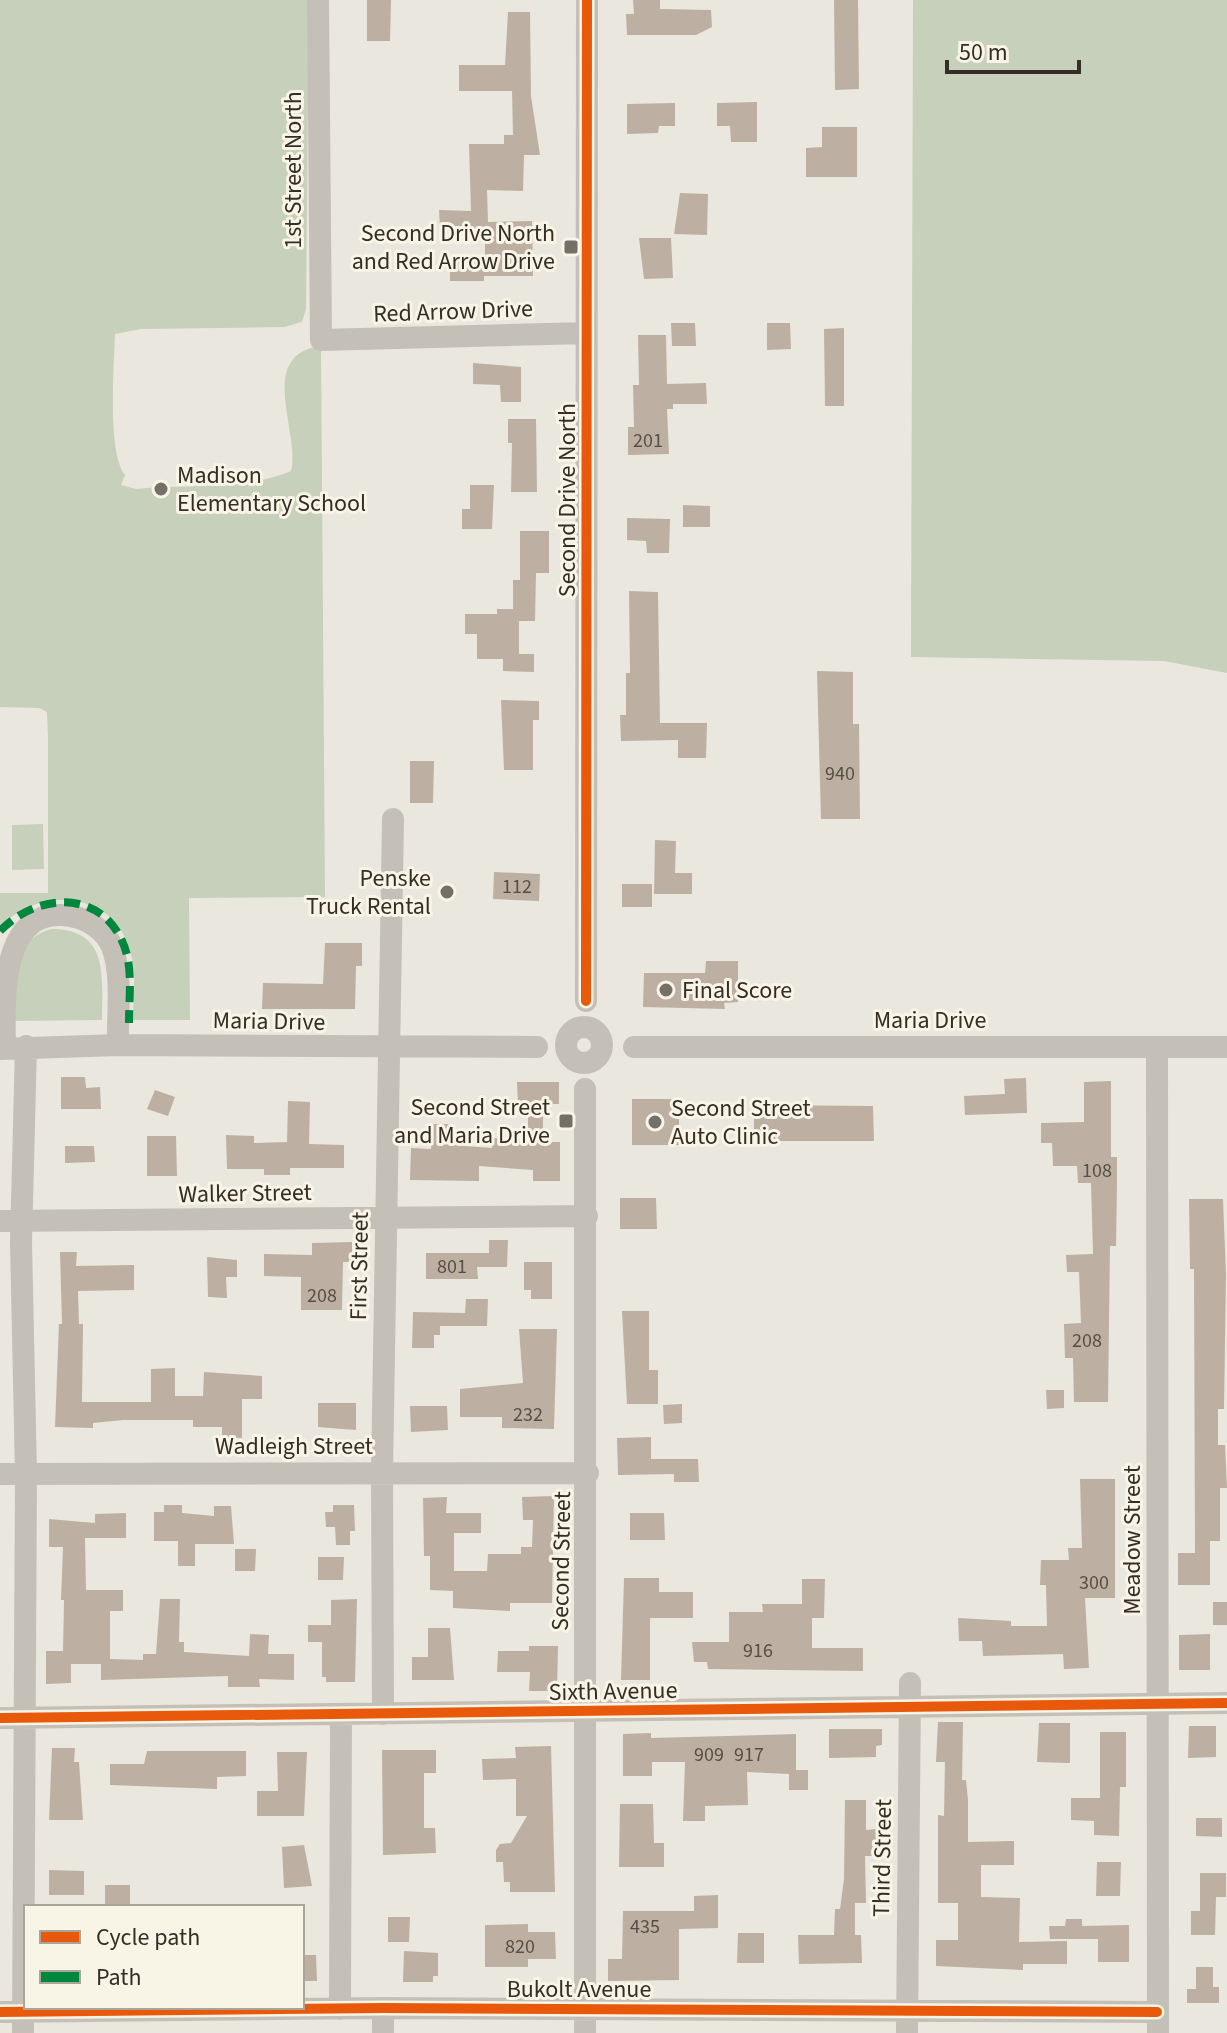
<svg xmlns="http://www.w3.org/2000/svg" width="1227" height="2033" font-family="'Source Sans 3',sans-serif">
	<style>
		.green { fill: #c7d0ba }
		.building { fill: #bdb0a2 }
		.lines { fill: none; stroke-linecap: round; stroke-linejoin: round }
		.minor { stroke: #c4c0b8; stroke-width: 22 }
		.quiet { stroke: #00873e; stroke-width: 8; stroke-dasharray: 16 8; stroke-linecap: butt }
		.cycleway-casing { stroke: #f8f4e6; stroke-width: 15 }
		.cycleway { stroke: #e8590c; stroke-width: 10 }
		.poi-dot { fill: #746f67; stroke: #f8f4e6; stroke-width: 3 }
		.labels { text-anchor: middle; stroke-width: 6; stroke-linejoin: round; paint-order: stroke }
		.number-label { font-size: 20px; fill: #564e46 }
		.street-label { font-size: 24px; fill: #342e27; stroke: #f8f4e6 }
		.poi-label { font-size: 24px; fill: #342e27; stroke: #f8f4e6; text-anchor: end }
	</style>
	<rect width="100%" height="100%" fill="#eae7df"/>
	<path class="green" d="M0,0H309L306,309L302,322L284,327L141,329L115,334C114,366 107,452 125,475L121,485L136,489C186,484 245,491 291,471C301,433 255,355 321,346L325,897L189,898L190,1020H133C133,1000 136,977 132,958C119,891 41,884 0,927V893H48V736L47,712L39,708L0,707Z
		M913,0H1227V673L1164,661L911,657Z
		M43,824L44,869L12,870V825Z
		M51,929C110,929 102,977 102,1020L13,1021C14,986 9,941 51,929Z"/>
	<path class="building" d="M367,0H391L390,41H367Z
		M633,0H660V9L711,10L712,27L696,35H627L626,14H634Z
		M834,0H858L859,89L835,90Z
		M508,12H530L531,96L540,155H524L523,191L487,190L488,222L532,221L533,276H484V281H450V259L485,260V229H440L439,210L471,211L469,144H504V135H513L512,91H459V65H505Z
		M757,102V142H731L730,126H717V103Z
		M675,103V126H659L658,133L627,134V104Z
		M822,127H857V177H806V148L822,147Z
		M680,193L708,194L707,235L674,234Z
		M639,238H671L673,278L644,279Z
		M671,323H695L696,346H672Z
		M767,323H790L791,349L767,350Z
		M844,328V406H825L824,329Z
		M638,335H666L667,384L706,383L707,404H673V409H667L669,454L628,455V427H634L633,385H639Z
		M473,363L521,367V402H501L500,385L473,384Z
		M508,419H536L537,492H511L512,443H508Z
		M470,485H494L492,529H462V509H470Z
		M683,505L710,506V527H683Z
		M627,518L670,519L669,553H647L646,541L627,540Z
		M520,531H549V573H536L535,621H519V654H534V672L503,671V659H477V634H465V614H497V609H513V580H520Z
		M629,591L658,592L660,723H707L706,758H678V740L621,741L620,715H626V673H630Z
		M817,671L853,672V724H859L860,819H821Z
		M501,700L539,701V720H533V770H504Z
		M410,761H434L433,803H410Z
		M655,840L676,841L675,873H692V894H654Z
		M494,872L540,874L539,901L493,899Z
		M622,884H652V907H622Z
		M325,943H362V966H356L355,1009H262L263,983L323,984Z
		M706,961H738V1002L724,1003L725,1009L643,1007L644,973H705Z
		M61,1077H85L86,1088L100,1087L101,1109H61Z
		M1026,1078L1027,1113L965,1115L964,1096L1005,1094L1004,1079Z
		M1111,1081V1157H1117V1183L1116,1246H1110L1108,1402H1074L1073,1358H1065L1064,1324L1081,1323L1079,1272H1067L1066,1255L1093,1254L1091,1183H1078L1077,1166H1053L1052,1143H1041V1123L1084,1122V1082Z
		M517,1082H559V1104H543V1142H560V1181H533V1170L479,1166V1181L410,1180L411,1148L431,1149L432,1124H449V1130L460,1131V1141L465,1146L492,1148V1138L528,1139V1105H518Z
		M155,1090L175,1097L168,1116L147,1109Z
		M632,1099H679V1145H632Z
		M288,1101L310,1102L309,1144L344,1145V1168H290V1175H264V1169H227L226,1135L254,1136V1143L287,1142Z
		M754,1105L873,1106L874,1141H754Z
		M147,1136H176L177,1176H147Z
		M65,1146H94L95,1162L65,1163Z
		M620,1198H656L657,1229H620Z
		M1189,1199H1223L1226,1274L1224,1409H1218V1445H1225L1227,1488H1220V1541H1210V1585H1178V1553H1195L1194,1269H1190Z
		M489,1240H508L507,1267H477L478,1279H426V1253H489Z
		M352,1242V1262H343L342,1310H301V1277L264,1276V1254L312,1255V1243Z
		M60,1252H77L76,1266L134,1265V1290L78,1291L79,1324H83L82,1402H151V1369L175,1368V1396H203L204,1372L262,1376V1399H242V1438H222V1427H193V1420H123L93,1423V1428L55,1427L59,1324H62Z
		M207,1257L237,1260V1277H226L227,1298L208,1297Z
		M524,1262H552V1299H531V1290H524Z
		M466,1299H488L487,1326H440V1335H434V1348H412L413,1312L465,1313Z
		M622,1311H649V1370H658V1404H627Z
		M519,1329H557L554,1429L502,1428V1417H460V1389L523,1383Z
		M1046,1390H1064V1408L1047,1409Z
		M318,1403H356V1430L318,1427Z
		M682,1404V1423L664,1424L663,1405Z
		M410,1406H447L448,1430L411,1432Z
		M651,1437V1459H698L699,1482H674V1474L618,1475L617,1438Z
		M1080,1479H1115V1598H1085L1089,1668L1064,1669L1063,1654L983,1656L982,1641H959L958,1618L1011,1621V1626H1047L1046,1585H1040L1041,1560H1069L1068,1548H1082Z
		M554,1496L552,1603H510V1611L453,1608V1591L430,1590V1556H424L423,1498L447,1497L446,1513H481V1533H454V1571H487L488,1554H521V1547H532L533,1520H523L522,1497Z
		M164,1505H182V1513L214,1516V1506H231L234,1544H195V1566H178V1541H154V1512H164Z
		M333,1505H354L355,1531H350V1545H336L335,1527H326L325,1512H333Z
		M126,1513V1538H85L86,1590H123V1611H110V1659L143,1660V1654H156L160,1599H180L179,1642H184V1652L249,1656L250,1634L269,1635L268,1654H294V1680L259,1679L260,1687H228V1676L101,1680V1664H71V1683L46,1684V1651H63L64,1600H61L63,1547H49V1519L95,1523V1514Z
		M630,1513H664L665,1540H630Z
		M235,1549H256L255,1571H235Z
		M318,1557H344L343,1580H318Z
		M624,1578H659V1592H693V1618H650V1680H621Z
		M802,1579H825L824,1618H812V1648H863V1671L708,1669L707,1662H694L692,1642H729V1612H763L762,1604H802Z
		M357,1599L355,1682H326V1677H322V1642H308V1625H331V1600Z
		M1213,1602H1227V1625H1213Z
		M428,1628H450L454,1680H412V1657H428Z
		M1210,1634V1670H1179V1635Z
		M529,1646H558L557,1691H529L530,1672H497L498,1651H529Z
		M938,1722H963L962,1780H966L968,1800V1842L1014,1841V1865H981V1897L1020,1898L1019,1942L1067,1941V1964H1023V1970L936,1966V1940H958V1903H938V1815L944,1816L945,1762H936Z
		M1039,1723H1070V1763L1037,1762Z
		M1189,1726H1216V1757L1188,1758Z
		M829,1729H882V1745L876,1746V1757L829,1758Z
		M1100,1732H1126V1787H1120L1119,1836L1094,1835V1821L1071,1820V1798H1100Z
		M651,1733V1738L796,1734V1770H808V1790H789V1774L747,1772L748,1805L705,1806V1821H683L685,1762H652V1776H623V1734Z
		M551,1746L555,1892H510V1882H504L503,1862H496V1850L500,1844L511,1843L527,1816H516V1779L483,1780L482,1759L516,1758L515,1747Z
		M52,1748H75L74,1762H79L83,1820H49Z
		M382,1750H436V1773H424V1828H435L436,1853L383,1855Z
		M147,1751H246V1776L217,1777V1789L110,1785V1764H144Z
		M277,1752H307L304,1816H257V1791H278Z
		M845,1800H866V1830L877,1829V1838L880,1839V1856H865L866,1903H855V1935H861L862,1963L799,1964L798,1935H834L835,1909H840L844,1879Z
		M620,1804H653L654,1843H664V1867H619Z
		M1196,1818H1222V1837L1196,1836Z
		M304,1845L312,1886L284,1888L282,1847Z
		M1097,1862H1121L1120,1896H1096Z
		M49,1870L84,1871V1895H49Z
		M1200,1873H1226V1897H1216L1215,1935H1191V1911H1200Z
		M105,1885H130V1907H105Z
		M718,1895V1928L679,1929V1980L608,1981V1959H622L623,1911H694V1896Z
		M388,1917H410L409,1942H388Z
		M1066,1919H1082V1926L1129,1925V1962H1098V1939H1050L1049,1926H1065Z
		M528,1924V1932H555L556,1959H528V1967H485V1925Z
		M738,1933H764V1963H737Z
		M404,1951L438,1953V1976H433V1982H403Z
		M302,1955H316L317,1981H302Z
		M1196,1967H1213V1987H1219V2003H1187V1989H1196Z"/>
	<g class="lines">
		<path class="minor" d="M318,0L321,340L586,333
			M586,1001L587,0
			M566 1045a18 18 0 1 1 36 0a18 18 0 1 1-36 0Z
			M634,1047H1227
			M1157,1047L1158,2033
			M5,1048C4,997 0,905 70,916C87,918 106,931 112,947C123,975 117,1016 118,1045
			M0,1049L118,1045L537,1047
			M585,1089V2033
			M0,1221L587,1216
			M0,1474L588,1473
			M383,1714L382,1472L393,819
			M0,1718L1227,1703
			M340,2009L341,1716
			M0,2012L383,2008L1157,2012
			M23,2033L26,1474L21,1242L26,1046
			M383,2033V2008
			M907,2033L910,1683"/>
		<path class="quiet" d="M0,931C41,889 110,890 127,955C132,976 129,1001 129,1023"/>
		<g class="cycleway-casing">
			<path id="cycleway" d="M586,1001L587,0
				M0,1718L1227,1703
				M0,2012L383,2008L1157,2012"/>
		</g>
		<use href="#cycleway" class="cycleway"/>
	</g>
	<g class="poi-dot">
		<rect x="563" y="239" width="16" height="16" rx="4"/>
		<circle cx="161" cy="489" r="8"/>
		<circle cx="447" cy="892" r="8"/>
		<circle cx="666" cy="990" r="8"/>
		<rect x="558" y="1113" width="16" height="16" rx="4"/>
		<circle cx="655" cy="1122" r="8"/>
	</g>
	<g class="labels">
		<g class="number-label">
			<text x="648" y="447">201</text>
			<text x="840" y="780">940</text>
			<text x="517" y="893">112</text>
			<text x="1097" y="1177">108</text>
			<text x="452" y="1273">801</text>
			<text x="322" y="1302">208</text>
			<text x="1087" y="1347">208</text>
			<text x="528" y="1421">232</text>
			<text x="1094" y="1589">300</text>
			<text x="758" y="1657">916</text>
			<text x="709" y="1761">909</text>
			<text x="749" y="1761">917</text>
			<text x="645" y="1933">435</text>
			<text x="520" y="1953">820</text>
		</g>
		<g class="street-label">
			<text transform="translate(293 170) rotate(-90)" y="8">1st Street North</text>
			<text transform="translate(453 311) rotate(-2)" y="8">Red Arrow Drive</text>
			<text transform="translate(567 500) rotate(-90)" y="8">Second Drive North</text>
			<text x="930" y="1028">Maria Drive</text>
			<text transform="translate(269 1021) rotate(1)" y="8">Maria Drive</text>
			<text transform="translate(245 1193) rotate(-1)" y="8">Walker Street</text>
			<text transform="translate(359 1266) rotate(-89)" y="8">First Street</text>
			<text x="294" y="1454">Wadleigh Street</text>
			<text transform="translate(1132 1540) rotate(-90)" y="8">Meadow Street</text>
			<text transform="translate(561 1561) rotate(-89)" y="8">Second Street</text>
			<text transform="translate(613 1691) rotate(-1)" y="8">Sixth Avenue</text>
			<text transform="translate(882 1858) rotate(-89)" y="8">Third Street</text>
			<text x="579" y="1997">Bukolt Avenue</text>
		</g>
		<g class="poi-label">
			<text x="555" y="241">Second Drive North<tspan x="555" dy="28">and Red Arrow Drive</tspan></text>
			<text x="177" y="483" text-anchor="start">Madison<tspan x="177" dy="28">Elementary School</tspan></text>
			<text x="431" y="886">Penske<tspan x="431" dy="28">Truck Rental</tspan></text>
			<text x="682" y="998" text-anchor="start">Final Score</text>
			<text x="550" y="1115">Second Street<tspan x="550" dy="28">and Maria Drive</tspan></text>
			<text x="671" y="1116" text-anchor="start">Second Street<tspan x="671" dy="28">Auto Clinic</tspan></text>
		</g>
	</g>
	<rect x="24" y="1905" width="280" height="104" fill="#f8f4e6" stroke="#aaa59a" stroke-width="2"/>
	<rect x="40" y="1931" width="40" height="12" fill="#e8590c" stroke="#aaa59a" stroke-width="2"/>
	<text x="96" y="1945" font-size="24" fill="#342e27">Cycle path</text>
	<rect x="40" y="1971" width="40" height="12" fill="#00873e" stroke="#aaa59a" stroke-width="2"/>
	<text x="96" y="1985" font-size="24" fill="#342e27">Path</text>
	<path d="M947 60v12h132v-12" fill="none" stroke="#342e27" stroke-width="4"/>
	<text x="959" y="60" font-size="24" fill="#342e27" stroke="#f8f4e6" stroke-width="6" paint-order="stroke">50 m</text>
</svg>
